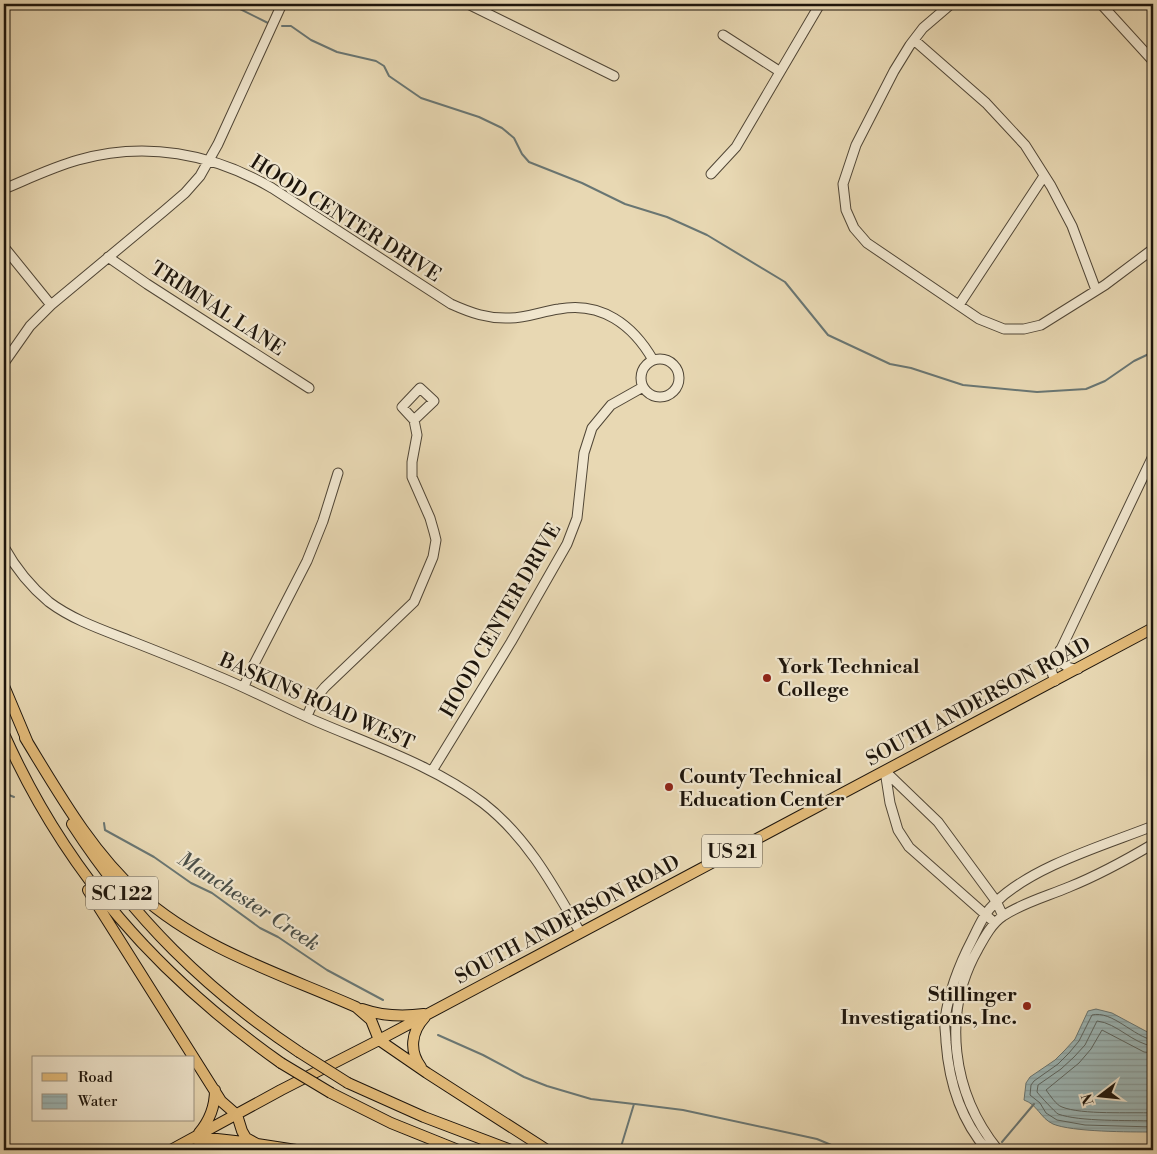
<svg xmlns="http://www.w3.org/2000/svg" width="1157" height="1154" font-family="'Libre Bodoni',serif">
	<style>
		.water { fill: url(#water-rules); stroke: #697673 }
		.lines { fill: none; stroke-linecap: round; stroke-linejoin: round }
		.shore { stroke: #5c6662; stroke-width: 1 }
		.stream { stroke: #697673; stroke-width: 2 }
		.minor-casing { stroke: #504636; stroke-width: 11 }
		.major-casing { stroke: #1d150c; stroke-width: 12 }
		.minor { stroke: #f0e6ce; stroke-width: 9 }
		.major { stroke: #e4bc7a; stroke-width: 10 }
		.major-bridge-casing { stroke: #1d150c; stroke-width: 12; stroke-linecap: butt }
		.major-bridge { stroke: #e4bc7a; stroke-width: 10 }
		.poi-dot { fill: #8f2418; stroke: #f0e6ce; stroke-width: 2 }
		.labels { text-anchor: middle; stroke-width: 4.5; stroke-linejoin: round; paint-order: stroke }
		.shield { fill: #f0e6ce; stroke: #5c5446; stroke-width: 1 }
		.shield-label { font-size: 19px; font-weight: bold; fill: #1d150c }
		.street-label { font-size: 20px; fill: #1d150c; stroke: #f0e6ce }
		.poi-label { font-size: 20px; font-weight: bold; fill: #1d150c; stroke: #f0e6ce; text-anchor: start }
		.water-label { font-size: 21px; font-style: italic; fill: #494e48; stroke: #f0e6ce }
	</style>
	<defs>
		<pattern id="water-rules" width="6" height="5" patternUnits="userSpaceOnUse" patternTransform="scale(1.25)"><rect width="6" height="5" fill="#9cb7b7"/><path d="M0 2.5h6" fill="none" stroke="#869c9c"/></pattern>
	</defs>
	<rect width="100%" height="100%" fill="#e8d8b3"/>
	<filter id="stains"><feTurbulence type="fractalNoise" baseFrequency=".004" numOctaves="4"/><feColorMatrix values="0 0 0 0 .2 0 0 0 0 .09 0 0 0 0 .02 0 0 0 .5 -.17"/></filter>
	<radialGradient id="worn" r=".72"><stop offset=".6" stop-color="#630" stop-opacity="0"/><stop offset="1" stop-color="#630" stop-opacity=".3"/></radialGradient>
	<path class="water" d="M1096,1009L1112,1013L1153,1035V1132C1130,1132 1072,1132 1053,1124C1040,1118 1038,1105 1024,1100L1026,1083L1030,1077L1055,1060L1065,1050L1075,1039L1088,1011Z"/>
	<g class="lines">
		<path class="shore" d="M1153,1040C1134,1037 1112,1010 1092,1015L1079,1041L1069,1053L1058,1064L1034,1081L1031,1085L1030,1095L1040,1103L1046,1113L1057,1120L1085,1125L1153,1127
			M1153,1046C1133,1044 1117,1023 1097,1021L1085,1045L1074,1057L1061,1069L1038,1085L1037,1092C1040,1096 1055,1112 1058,1114C1080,1122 1129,1120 1153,1121
			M1153,1053L1144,1052L1102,1030L1091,1049L1079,1063L1046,1090C1050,1095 1056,1105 1062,1107C1082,1115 1130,1112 1153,1113"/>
		<path class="stream" d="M230,4L268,23
			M282,26H291L311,40L337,52L376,61L384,66L389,76L421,98L479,117L502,128L514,138L522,154L529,162L582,183L625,204L667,217L707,235L785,282L828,335L890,364L911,368L963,385L1037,392L1086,389L1105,381L1134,361L1153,352
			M4,793L14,797
			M104,823L105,830L154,857L191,883L212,893L260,928L278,937L327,970L383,1000
			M438,1035L483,1055L524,1077L547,1086L591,1099L634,1104L620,1150
			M635,1104L683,1110L817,1139L836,1147L839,1150
			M1002,1142L1034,1104
			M882,1150H891"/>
		<g class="minor-casing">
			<path id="minor" d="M468,4L614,76
				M951,4L923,28L910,45L894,71L856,145L843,184L846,210L854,228L867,243L979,319L1004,329H1024L1041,325L1105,285L1153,249
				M1101,4L1153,61
				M723,35L779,71
				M914,40L986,103L1025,145L1051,186L1072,226L1096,290
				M711,174L736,147L820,4
				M4,189C28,179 53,167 78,160C145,141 212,153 272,188L451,304C471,313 488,319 510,318C527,318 543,311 559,309C601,301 633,325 653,360
				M4,247L51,305
				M108,257L147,284L309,388
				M959,305L1044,176
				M641 378a19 19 0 1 1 38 0a19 19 0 1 1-38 0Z
				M4,363L30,326L51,305L164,211L185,193L200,176L218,144L282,4
				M4,547C15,567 31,587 49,602C73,620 103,630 131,641C159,652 187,663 215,675C250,689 283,707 318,722C374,746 434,766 483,803C527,837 553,885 580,932
				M1060,650C1059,664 1065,668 1078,669
				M1055,681L1051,670L1153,456
				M244,687L249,674L307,561L323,521L338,473
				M307,716L314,700L325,687L414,602L433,557L436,540L434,532L430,518L412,477V462L417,435L414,420L434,401L420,388L402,407L414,420
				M432,771L511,642L567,544L577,518L584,453L592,428L611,405L643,387
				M885,771L890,803L898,830L909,847L995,923
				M885,771L938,822L996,901L1003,916
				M987,1150C960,1119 949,1082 946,1042C946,1034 944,1026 945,1019C949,991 959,965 972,940C979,926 984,913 996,902C1033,866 1105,845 1153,826
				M998,1150C952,1093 941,1014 978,949C984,938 992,923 1003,916C1022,903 1048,896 1069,887C1099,875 1126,860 1153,844"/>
		</g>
		<g class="major-casing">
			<path id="major" d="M4,686L28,743
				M4,734C66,873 157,975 281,1063
				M25,738C58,792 91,851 139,894C200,949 281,974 356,1007L371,1020L379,1040L427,1073L547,1150
				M72,824C133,918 206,990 299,1052
				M88,890L221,1101L237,1115L242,1131L246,1138L257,1144L296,1150
				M362,1009C382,1016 402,1017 424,1014
				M421,1067C409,1051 411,1032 425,1017
				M348,1083L424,1117L511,1150
				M331,1093L391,1123L458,1150
				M199,1133C210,1120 215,1107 215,1090
				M195,1139H217L253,1143
				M171,1150L281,1090L379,1040L1153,628"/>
		</g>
		<use href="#minor" class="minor"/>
		<use href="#major" class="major"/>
		<g class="major-bridge-casing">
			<path id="major-bridge" d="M299,1052L348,1083
				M281,1063L331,1093"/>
		</g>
		<use href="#major-bridge" class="major-bridge"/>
	</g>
	<g class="poi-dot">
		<circle cx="767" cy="678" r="5"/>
		<circle cx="669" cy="787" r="5"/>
		<circle cx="1027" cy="1006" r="5"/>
	</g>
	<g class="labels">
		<g class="shield">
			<rect x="702" y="834.5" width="60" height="33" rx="4"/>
			<rect x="86" y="876.5" width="72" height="33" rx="4"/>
		</g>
		<g class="shield-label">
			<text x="732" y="858">US 21</text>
			<text x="122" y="900">SC 122</text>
		</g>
		<g class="street-label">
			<text transform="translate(346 218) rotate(32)" y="7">HOOD CENTER DRIVE</text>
			<text transform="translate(218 308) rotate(33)" y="7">TRIMNAL LANE</text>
			<text transform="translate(500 620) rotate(-60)" y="7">HOOD CENTER DRIVE</text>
			<text transform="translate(317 701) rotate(24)" y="7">BASKINS ROAD WEST</text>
			<text transform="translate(978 701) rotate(-28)" y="7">SOUTH ANDERSON ROAD</text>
			<text transform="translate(567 919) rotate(-28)" y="7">SOUTH ANDERSON ROAD</text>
		</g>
		<g class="poi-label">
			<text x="777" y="673">York Technical<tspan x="777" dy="23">College</tspan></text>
			<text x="679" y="783">County Technical<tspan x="679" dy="23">Education Center</tspan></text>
			<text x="1017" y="1001" text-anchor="end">Stillinger<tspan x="1017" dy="23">Investigations, Inc.</tspan></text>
		</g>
		<g class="water-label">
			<text transform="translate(249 901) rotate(33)" y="7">Manchester Creek</text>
		</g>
	</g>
	<rect width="1157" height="1154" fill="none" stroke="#e8d8b3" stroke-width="20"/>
	<rect x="5" y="5" width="1147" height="1144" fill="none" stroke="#1d150c" stroke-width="2.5"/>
	<rect x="10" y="10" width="1137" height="1134" fill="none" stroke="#1d150c"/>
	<rect x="32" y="1056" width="162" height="65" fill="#f0e6ce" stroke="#9c9280"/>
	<rect x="42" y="1073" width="25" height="8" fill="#e4bc7a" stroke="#9c9280"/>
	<text x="78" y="1082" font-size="15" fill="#1d150c">Road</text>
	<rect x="42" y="1094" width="25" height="15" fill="url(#water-rules)" stroke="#9c9280"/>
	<text x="78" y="1106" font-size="15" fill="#1d150c">Water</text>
	<g transform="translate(1100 1096) rotate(254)" stroke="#f0e6ce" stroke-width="4" paint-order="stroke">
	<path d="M0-4L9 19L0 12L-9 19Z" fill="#1d150c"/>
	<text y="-8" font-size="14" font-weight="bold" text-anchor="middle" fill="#1d150c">N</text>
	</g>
	<rect width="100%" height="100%" filter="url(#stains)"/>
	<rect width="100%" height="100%" fill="url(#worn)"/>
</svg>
